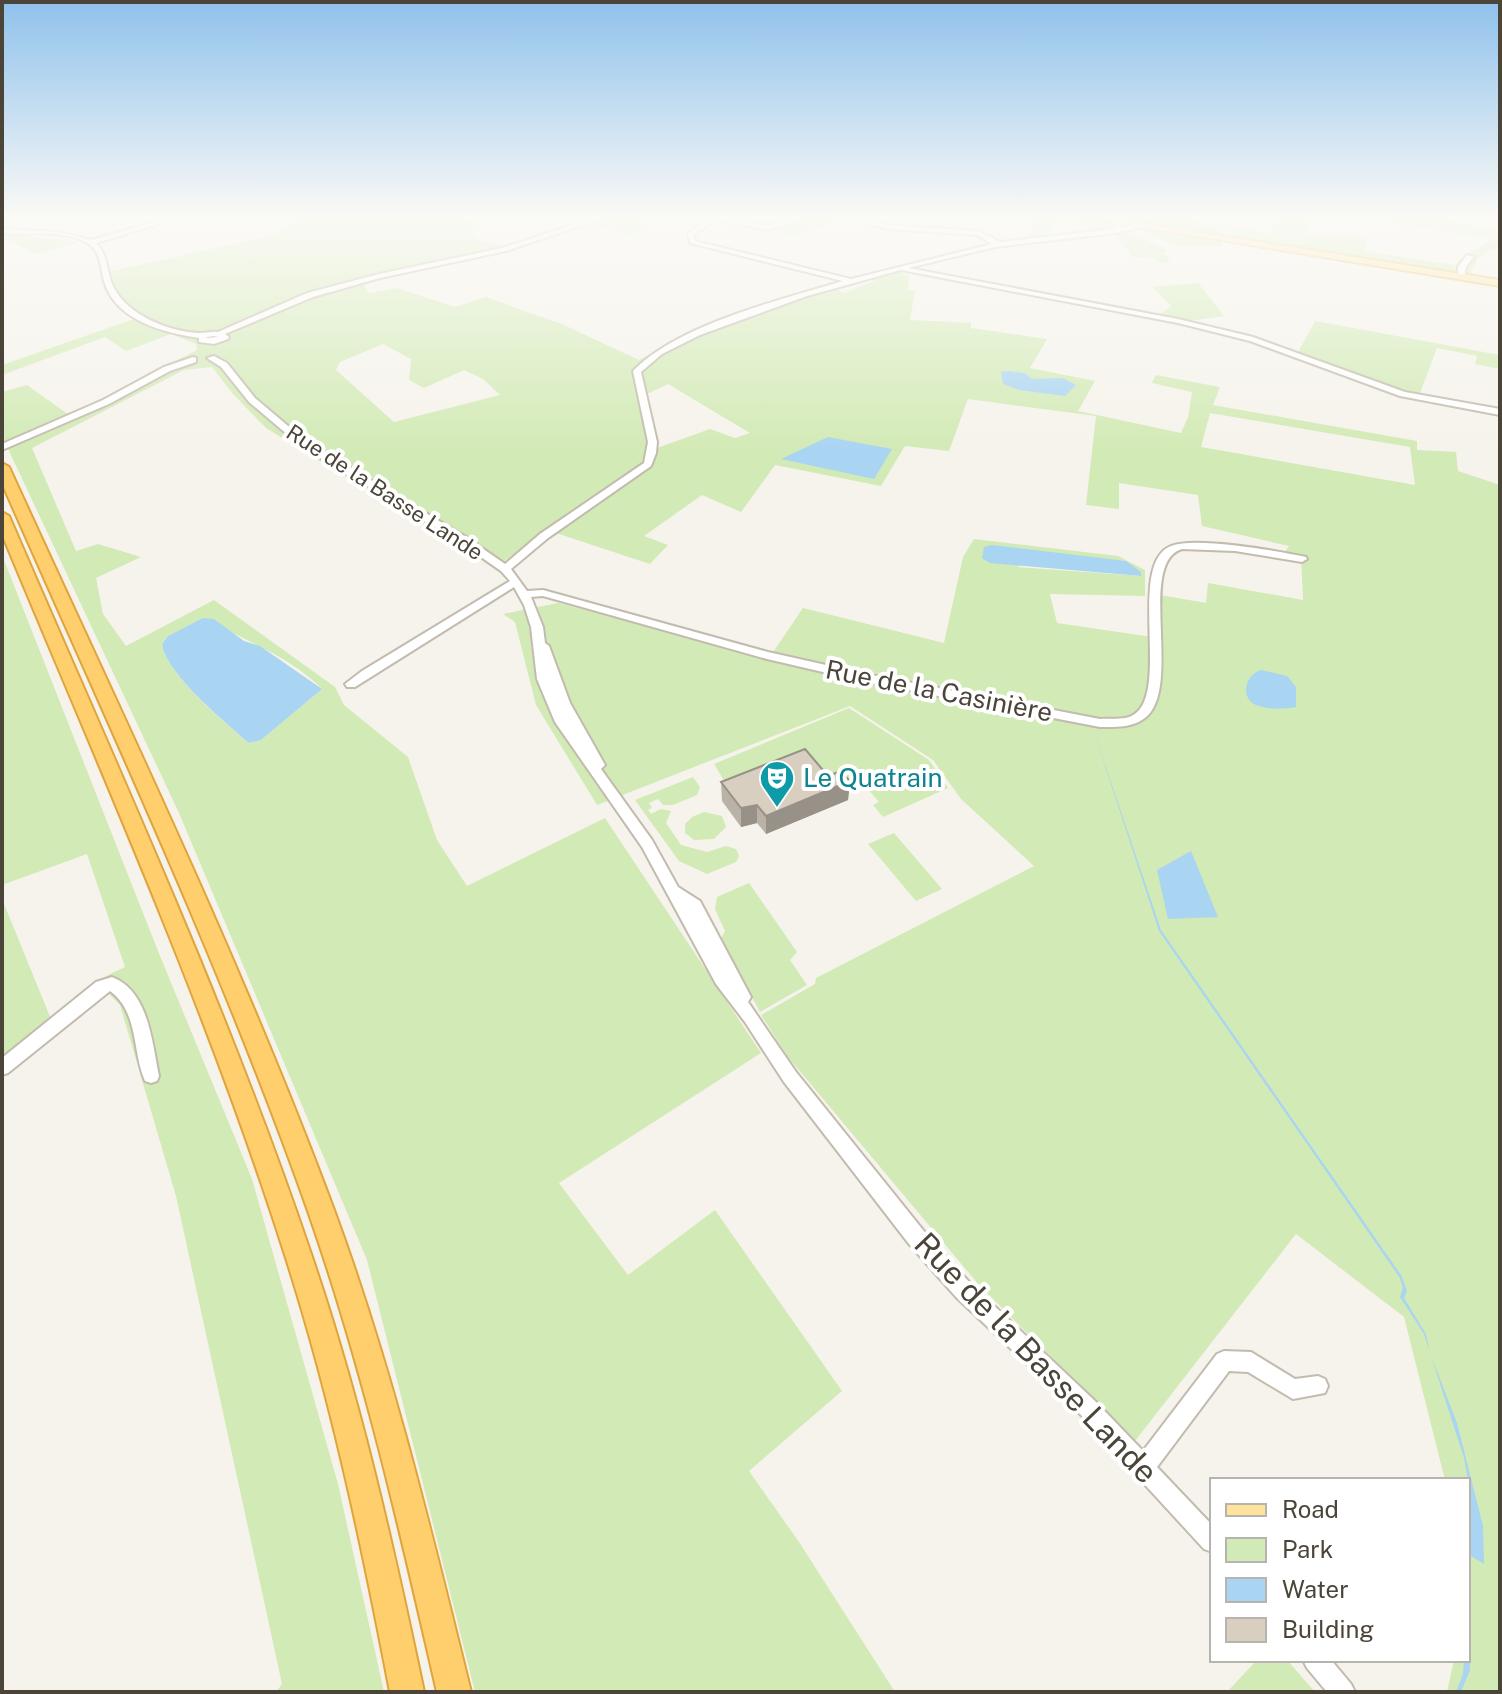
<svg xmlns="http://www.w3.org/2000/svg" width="1502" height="1694" font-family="'Public Sans',sans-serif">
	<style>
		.green { fill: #d2eab5; fill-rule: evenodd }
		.water { fill: #a9d4f2 }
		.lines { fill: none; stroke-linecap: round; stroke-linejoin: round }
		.minor-casing { stroke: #c2bbae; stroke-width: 4 }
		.major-casing { stroke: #e6c16a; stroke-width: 4 }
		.highway-casing { stroke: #e0a43c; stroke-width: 4 }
		.minor { fill: #fff; fill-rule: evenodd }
		.major { fill: #ffe39c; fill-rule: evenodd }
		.highway { fill: #ffcf6e; fill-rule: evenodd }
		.wall { fill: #bab2a6 }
		.shaded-wall { fill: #979187 }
		.building { fill: #d8cfc1; stroke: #979187; stroke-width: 2 }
		.labels { text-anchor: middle; stroke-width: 8; stroke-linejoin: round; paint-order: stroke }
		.far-street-label { font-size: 22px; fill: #4b4439; stroke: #fff }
		.street-label { font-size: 26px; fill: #4b4439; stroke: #fff }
		.culture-label { font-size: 26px; fill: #0d838f; stroke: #fff; text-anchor: start }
		.near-street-label { font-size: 32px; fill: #4b4439; stroke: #fff }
	</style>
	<rect width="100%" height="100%" fill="#f6f3ec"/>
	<path class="green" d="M305,215H457L471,221L483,222L471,232L481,241L506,247L361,281L369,293L397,288L455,307L486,297L564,325L639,360L718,321L727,326L835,288L844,293L874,281L870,278L894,272L909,275L908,290L915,291L910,320L971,323V328L1047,339L1030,368L1095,381L1078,411L1181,433L1188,417L1192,392L1152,383L1156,375L1220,387L1213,405L1417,441V450L1456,452L1458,471L1500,485V1692H1447L1454,1660H1468V1480H1445L1404,1317L1296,1234L1135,1441L979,1285L788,1057L761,1015L815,984L816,978L1034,866L961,799L933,760L850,706L597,805L536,705L515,622L503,614L558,603L769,658L803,608L944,643L963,557L974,539L1118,556L1145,570V596L1050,594L1057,623L1159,638L1160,595L1206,603L1208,583L1303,600L1301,556L1285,552L1289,546L1202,526L1198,495L1119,483V509L1086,505L1096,416L968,399L949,451L905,446L881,486L775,465L741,512L702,495L644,536L668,545L650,564L547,530L504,561L441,520L426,526L266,428L233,394L212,367L184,370L32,448L76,551L98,544L141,557L96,578L103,614L126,646L214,600L335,687L344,705L408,757L437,840L467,886L605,818L761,1053L559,1183L628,1275L715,1210L842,1391L749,1471L799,1542L895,1692H475L367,1260L179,813L2,436V392L27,385L69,415L197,350L196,344L171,334L126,351L105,337L2,375V365L134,319L104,289L103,273L269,236ZM383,344L411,359L409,380L424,388L464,370L483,379L500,395L394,422L336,370L340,362ZM668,384L750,433L735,438L710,429L657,448L643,396ZM1210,413L1410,447L1415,485L1201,447ZM1052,554L1126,561L1141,576L1017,567ZM204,618C243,640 290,656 322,689L261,740L249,743C226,724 166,674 162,644L168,636Z
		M618,215H628L651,223L631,236L591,224Z
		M993,215H1058L1112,224L1115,227L1093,231L1080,222L1057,223L1043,237L1024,239L1036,226L1031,225L1034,220Z
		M1088,215C1111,215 1198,215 1213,225C1216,227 1219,231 1221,235Z
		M1275,215H1310L1309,233L1365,237L1366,251L1455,265L1460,259L1493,239L1363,219V215H1431L1500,232V248C1484,250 1474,260 1471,275L1229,238L1231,227L1272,233Z
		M814,216L845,219L794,236L775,230Z
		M1136,228L1219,240L1223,246L1172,245Z
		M1130,232L1169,251L1164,252L1170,262L1158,263L1154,258L1132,257L1115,233Z
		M2,233L79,242L36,254L9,240L2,242Z
		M1198,283L1224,316L1189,321L1161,314L1171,306L1153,287Z
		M1315,321L1500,355V369L1475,364L1477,356L1437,348L1419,396L1297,354Z
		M2,555L158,951L252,1179L338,1484L384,1692H276L282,1684L176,1196L120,1005L109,994L2,1077V899L51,1019L108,975L125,967L87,854L2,885Z
		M849,708L929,760L948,788L883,817L873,805L879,802L856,775L826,788L729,789L714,764Z
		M693,777L700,787L697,795L673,805H663L658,799L649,803L652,808L648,810L651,814L661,809L671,811L666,823L681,845L707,852L726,846L736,849L739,856L736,862L707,874L679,861L635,800Z
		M704,812L722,816L726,827L714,839L694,840L685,833V824L692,817Z
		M894,833L942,889L916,901L868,844Z
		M749,883L797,952L790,960L807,985L760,1012L721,939L725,931L715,909L717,897Z
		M1257,1660H1287L1315,1692H1227Z"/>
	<path class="water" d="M1008,371L1025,373L1032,379L1063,378L1076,385L1065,396L1019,390L1003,384L1001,372Z
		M828,437L892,449L874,479L781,459Z
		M992,545L1126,561L1141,572V576L990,563L982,558L984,547Z
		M203,618L214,619L244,641L260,646L322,689L261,740L249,743C226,723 166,674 162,644L168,636Z
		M1261,670L1287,676L1296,687V707C1284,709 1268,710 1256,705C1239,697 1246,674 1261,670Z
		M1093,729L1161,930L1401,1275L1407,1291L1404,1298L1426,1334L1430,1353L1457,1423L1483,1526L1484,1564L1471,1556L1470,1670L1461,1692H1456L1463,1674L1464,1660H1468V1480L1464,1458L1424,1334L1400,1297L1403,1288L1400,1278L1159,931Z
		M1191,851L1218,917L1168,919L1157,870Z"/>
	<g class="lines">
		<g class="minor-casing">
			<path id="minor" d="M178,215H189L96,243C109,256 106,273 114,288C129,316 170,332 200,333C206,333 212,331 218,332L307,293L379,274L502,248L603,215H613L506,251L380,278L313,297L225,334L229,337L228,339L214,344L199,342V338C165,333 117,321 105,284C100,270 102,253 89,244C66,229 28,235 2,233V229L58,232L92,240ZM214,336L218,337L206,338L207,337Z
				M694,215C718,215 741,224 765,225C781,226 798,215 815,215L768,230L715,220L694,235L695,241L851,279L992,244L977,235L888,229L839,215H850L888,225L979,231L1000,242L1113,229L1119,223L1122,225L1121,228L1140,224L1142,227L1116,233L995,247L908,268L1178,319L1253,337L1405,392L1500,409V415L1400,396L1250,341L1178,323L901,270L807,296L700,335L662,354L641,372L657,442L656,453L651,466L548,538L511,569L527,591L543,590L768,652L866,674L1100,719C1111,718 1127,721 1136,713C1169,687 1127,563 1171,546C1195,536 1278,551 1306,557L1307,559L1302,562L1235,551L1182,549C1135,563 1186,694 1142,720C1129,728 1114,727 1100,727L866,682L767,659L543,596L531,597L543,627L545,643L549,646L570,703L605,765L601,769L652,840L678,887L700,901L751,997L748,1002L796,1072L923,1230L970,1283L1095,1401L1143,1451L1217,1354L1224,1351L1251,1352L1295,1379L1318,1376L1325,1379L1328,1386L1325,1393L1293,1399L1248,1372L1229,1371L1157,1467L1212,1525V1552L1204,1549L1081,1415L956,1297L909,1244L784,1082L745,1022L716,984L642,847L555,722L537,679L531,627L524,605L514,587L355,687H347L345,684L362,671L510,581L501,571L458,541L301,446L249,402L221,367L207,358L214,356L227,363L255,398L307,442L466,537L505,564L540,534L644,463L648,442L633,371C679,324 780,300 843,281L690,243L688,233L708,219Z
				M1467,255L1474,257L1466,267L1464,279H1458V267Z
				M193,357L196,358V362L170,371L109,404L2,450V444L103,400L164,367Z
				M112,977C149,991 152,1043 159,1076L157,1081L151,1083L145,1081C132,1052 139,1012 110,991L8,1073L2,1075V1058L96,982Z
				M1303,1660H1331L1351,1684L1355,1692H1327L1307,1668Z"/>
		</g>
		<g class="major-casing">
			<path id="major" d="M1068,215H1089L1500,280V286Z"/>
		</g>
		<g class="highway-casing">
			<path id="highway" d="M2,463L9,467C121,713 240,957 334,1210C392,1367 431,1530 471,1692H437C400,1530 363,1368 308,1211C220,962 108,724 2,483Z
				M2,512L9,516C114,760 226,1002 311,1254C360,1397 393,1544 424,1692H390C362,1545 331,1398 285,1255C207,1009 101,772 2,534Z"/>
		</g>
		<use href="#minor" class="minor"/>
		<use href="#major" class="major"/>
		<use href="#highway" class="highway"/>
	</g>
	<path class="wall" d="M1193,215H1229L1228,219Z
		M828,776L850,781L848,800L766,834L757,823L741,827L722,801L721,782Z"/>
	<path class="shaded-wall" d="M850,781L848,800L766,834V816Z
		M757,805V823L741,827V808Z"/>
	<path class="building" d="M805,749L828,776L841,771L850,781L766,816L757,805L741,808L721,782Z"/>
	<linearGradient id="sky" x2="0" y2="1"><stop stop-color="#8fc1ec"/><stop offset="0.48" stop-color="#fbfaf6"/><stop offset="1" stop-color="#fbfaf6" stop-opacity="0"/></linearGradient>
	<rect width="1502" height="452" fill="url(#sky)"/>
	<defs>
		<g id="theatre-pin" transform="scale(1.8)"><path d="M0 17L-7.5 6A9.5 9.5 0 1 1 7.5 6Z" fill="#0f9aa8" stroke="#fff"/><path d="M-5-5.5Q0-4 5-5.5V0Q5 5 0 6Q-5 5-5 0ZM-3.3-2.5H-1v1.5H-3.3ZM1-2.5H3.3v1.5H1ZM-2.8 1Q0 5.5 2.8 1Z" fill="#fff"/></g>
	</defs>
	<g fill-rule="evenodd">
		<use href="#theatre-pin" x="777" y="778"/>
	</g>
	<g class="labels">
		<g class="far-street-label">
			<text transform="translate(385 492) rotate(33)" y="8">Rue de la Basse Lande</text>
		</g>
		<g class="street-label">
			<text transform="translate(939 691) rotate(11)" y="9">Rue de la Casinière</text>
		</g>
		<g class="culture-label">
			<text x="803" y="787">Le Quatrain</text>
		</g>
		<g class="near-street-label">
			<text transform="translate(1036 1358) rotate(46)" y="11">Rue de la Basse Lande</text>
		</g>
	</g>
	<rect width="1502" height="1694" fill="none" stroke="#4b4439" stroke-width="8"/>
	<rect x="1210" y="1478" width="260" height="184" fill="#ffffff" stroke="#b7b4b0" stroke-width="2"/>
	<rect x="1226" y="1504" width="40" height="12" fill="#ffe39c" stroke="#b7b4b0" stroke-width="2"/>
	<text x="1282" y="1518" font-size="24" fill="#4b4439">Road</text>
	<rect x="1226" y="1538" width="40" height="24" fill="#d2eab5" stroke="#b7b4b0" stroke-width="2"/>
	<text x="1282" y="1558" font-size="24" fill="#4b4439">Park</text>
	<rect x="1226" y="1578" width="40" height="24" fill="#a9d4f2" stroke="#b7b4b0" stroke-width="2"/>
	<text x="1282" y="1598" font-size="24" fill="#4b4439">Water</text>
	<rect x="1226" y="1618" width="40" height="24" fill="#d8cfc1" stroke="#b7b4b0" stroke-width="2"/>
	<text x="1282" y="1638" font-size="24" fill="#4b4439">Building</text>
</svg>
